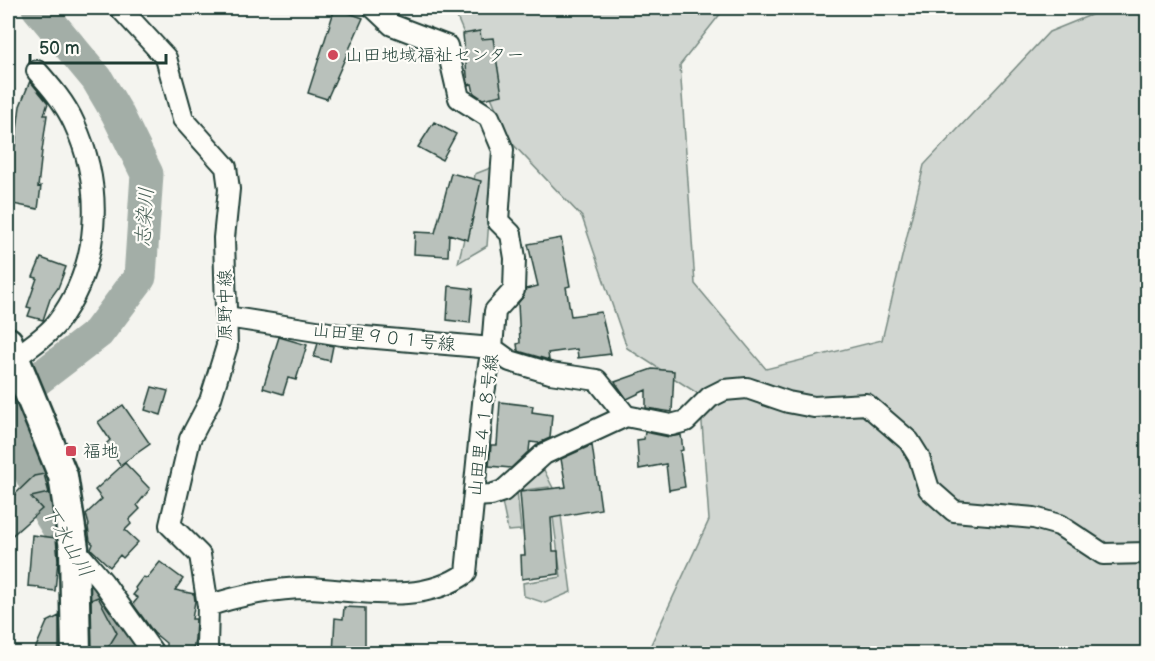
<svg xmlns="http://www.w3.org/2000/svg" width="1155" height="661" font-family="'Balsamiq Sans','Klee One',sans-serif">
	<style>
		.green { fill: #d1d6d1; stroke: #788a82; stroke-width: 1.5 }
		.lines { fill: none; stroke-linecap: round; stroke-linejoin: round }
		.river { stroke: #a3aea7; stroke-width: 33 }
		.building { fill: #b9c1bb; stroke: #1f3d34; stroke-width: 1.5 }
		.street-casing { stroke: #1f3d34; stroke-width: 24 }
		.secondary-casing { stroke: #1f3d34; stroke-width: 33 }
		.street { stroke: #fdfcf7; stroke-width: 20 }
		.secondary { stroke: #fdfcf7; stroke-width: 28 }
		.poi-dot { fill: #d1495b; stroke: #fdfcf7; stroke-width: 2 }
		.labels { text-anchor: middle; stroke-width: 4.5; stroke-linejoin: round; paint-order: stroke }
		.poi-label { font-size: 18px; fill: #1f3d34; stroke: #fdfcf7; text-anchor: start }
		.street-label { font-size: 18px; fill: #1f3d34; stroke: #fdfcf7 }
		.water-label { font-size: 20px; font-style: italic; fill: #475f56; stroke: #fdfcf7 }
	</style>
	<rect width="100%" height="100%" fill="#f4f4ef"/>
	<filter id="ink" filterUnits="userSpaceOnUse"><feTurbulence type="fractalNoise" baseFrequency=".0167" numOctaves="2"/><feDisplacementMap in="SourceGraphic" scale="12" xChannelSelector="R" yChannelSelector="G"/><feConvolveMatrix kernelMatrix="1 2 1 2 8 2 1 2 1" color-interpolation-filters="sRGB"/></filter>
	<g filter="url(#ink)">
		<path class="green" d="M453,8H725L680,65L695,284L766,369L882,340L924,165L1049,32L1108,8H1147V653H647L709,520L700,395L627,348L582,217L510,141Z
			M493,167L487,246L458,263L468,223L475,174Z
			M8,375L31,444L8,456Z
			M542,466L559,500L571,592L545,603L524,596L523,583L561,577L549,487L517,491L521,530L508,531L502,502Z
			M108,624L147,653L97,654Z"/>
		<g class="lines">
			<path class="river" d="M8,402L98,333L140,277L147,174L117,113L97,79L38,8
				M8,425L50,515L137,654"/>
		</g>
		<path class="building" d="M335,8L363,18L327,99L308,93Z
			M480,31L481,39L493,38L502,95L483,99L474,93L472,84L468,85L463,34Z
			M30,81L48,103L44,115H47L42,151L38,187L41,186L38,209L8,203V181H9L13,146H15L20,106Z
			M434,122L456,134L442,160L418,147Z
			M451,173L481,181L468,240L449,234L448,256L414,254L415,232L435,233Z
			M561,238L570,286L566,287L571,316L601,312L611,354L578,358L577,349L548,353L549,360L518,351L517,344L520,343L518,303L523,297L526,289L538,286L528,244Z
			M41,258L66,267L58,288L50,299L43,320L28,316L31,308L27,307L37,278L33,277Z
			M449,286L473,289L470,323L447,320Z
			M279,337L307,345L296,380L288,378L283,394L263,388Z
			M318,343L333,346L330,361L314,357Z
			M652,369L674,371L672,412L646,408V390L627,399L615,382Z
			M152,387L168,391L161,415L145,410Z
			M500,402L533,406L532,412L552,415L550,438L539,443L530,442L529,451L511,468L489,466L491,445H497Z
			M123,405L150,444L120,465L106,444L110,440L98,422Z
			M645,432L669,437L681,435L683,450L680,451L685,487L669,490L666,464L639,469L637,440L644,439Z
			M592,445L601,509L551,518L553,551H558L559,574L522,579L521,555H525L520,492L566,487L561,459Z
			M125,463L150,489L137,505L140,509L129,520L131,524L125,530L138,542L123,558L120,555L110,567L91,549L93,544L90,541L88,527L89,525L86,514L102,499L95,490Z
			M44,474L49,493L31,497L42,509L8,539V501L34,476Z
			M32,535L56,538L58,560L55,591L39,589V587L28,586Z
			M160,562L183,579L175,590L194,594L195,601L192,619H196L195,639L192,654L166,652V643L154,633L133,604L138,598L133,595L137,590L135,588L143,577L147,578Z
			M98,597L117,633L104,654H92L91,600Z
			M344,607L365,608V654H333L335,618L343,619Z
			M59,616V654H33L47,622Z"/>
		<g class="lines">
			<g class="street-casing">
				<path id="street" d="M120,8L166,58L183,119L226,167L229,189L224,238L227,346L210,401L190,439L170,525L200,555L208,606L207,647L209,654
					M227,317L342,335L492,348L510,361L550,373L597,380L626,416
					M15,358C29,347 46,337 57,323C101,265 104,187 74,123C65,103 51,87 37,71
					M626,416L671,425L686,421L710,397L724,390L747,388L788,402L814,407L866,404L909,441L919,457L929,489L954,511L1034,518L1059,525L1103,554L1148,553
					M474,496L491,495L503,491L544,454L626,416
					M74,548L103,582L154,654
					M208,606C236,596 278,588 308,588C359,590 421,606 466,573L484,393L492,348L495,311L514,290L515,258L511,234L498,221L503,150L489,117L459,98L447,46L392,25L374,8"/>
			</g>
			<g class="secondary-casing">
				<path id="secondary" d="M8,342L63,476L74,548L76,654"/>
			</g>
			<use href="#street" class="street"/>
			<use href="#secondary" class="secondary"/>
		</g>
	</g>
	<g class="poi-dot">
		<circle cx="333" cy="55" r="6"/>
		<rect x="65" y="445" width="12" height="12" rx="3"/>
	</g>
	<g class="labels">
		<g class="poi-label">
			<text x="345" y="61">山田地域福祉センター</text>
			<text x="83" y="457">福地</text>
		</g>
		<g class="street-label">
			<text transform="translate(225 305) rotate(-90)" y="6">原野中線</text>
			<text transform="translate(384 337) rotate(6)" y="6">山田里９０１号線</text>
			<text transform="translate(483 425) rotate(-83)" y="6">山田里４１８号線</text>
		</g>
		<g class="water-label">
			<text transform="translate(144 217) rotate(-86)" y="7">志染川</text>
			<text transform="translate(68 541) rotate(59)" y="7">下氷山川</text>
		</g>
	</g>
	<rect width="1155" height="661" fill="none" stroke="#fdfcf7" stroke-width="30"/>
	<rect x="15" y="15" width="1125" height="631" fill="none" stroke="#1f3d34" stroke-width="2" filter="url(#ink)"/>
	<path d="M30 54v9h136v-9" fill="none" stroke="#1f3d34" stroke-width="3"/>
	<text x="39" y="54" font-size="18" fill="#1f3d34" stroke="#fdfcf7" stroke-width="4.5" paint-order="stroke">50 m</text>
</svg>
